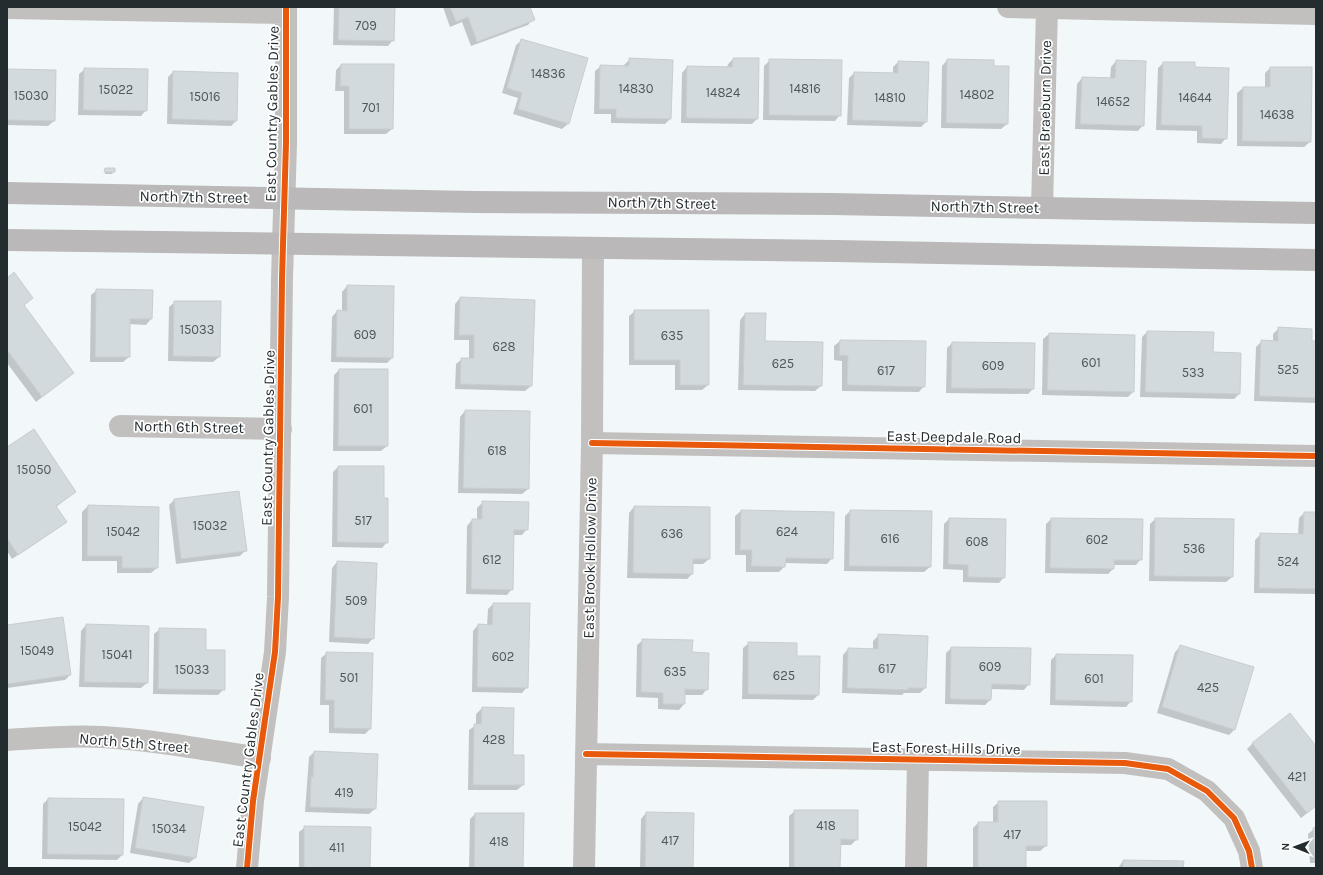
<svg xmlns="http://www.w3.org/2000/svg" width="1323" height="875" font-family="Karla,sans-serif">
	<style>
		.shadow { fill: #0003 }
		.building { fill: #d3dadd; stroke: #c7ced1 }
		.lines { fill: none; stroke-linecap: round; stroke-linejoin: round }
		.minor { stroke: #c2c0be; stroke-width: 22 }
		.primary { stroke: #bab8b8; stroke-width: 22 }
		.cycleway-casing { stroke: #fff; stroke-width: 8 }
		.cycleway { stroke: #e8590c; stroke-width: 6 }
		.labels { text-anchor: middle; stroke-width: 3.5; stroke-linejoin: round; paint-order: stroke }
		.number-label { font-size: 13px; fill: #4f585b }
		.street-label { font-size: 15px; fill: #232d30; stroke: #fff }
	</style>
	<rect width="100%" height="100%" fill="#f2f8fa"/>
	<path class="shadow" d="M334,7H394L393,40L388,46L333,45Z
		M443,7H529L533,19L528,25L471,46L462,22L450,27Z
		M522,40L587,59L568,124L562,129L513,114L518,98L502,93L516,45Z
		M630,59L670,119L665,124L611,123V114H594L595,71L601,66L624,67V65Z
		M733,59L757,119L752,124L681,123L682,73L687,67L727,68L728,64Z
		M770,60L840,115L835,121L763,120L764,66Z
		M947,60L1007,124L1001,129L941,128L942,66Z
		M1116,61L1143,125L1138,131L1075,129L1077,84L1082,78L1110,79L1111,67Z
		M898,62L926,122L921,127L847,125L849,78L854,73L893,74V67Z
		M1163,63L1194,68L1226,138L1221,144L1197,143V131L1156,130L1158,68Z
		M341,65L392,129L386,134H344V91H335L336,70Z
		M1270,68L1310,142L1304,147L1237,146V93L1243,88H1265V73Z
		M85,69L146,110L141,116L78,115L79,74Z
		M7,70L54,121L48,126L7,125Z
		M173,72L236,121L231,126L167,124L168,77Z
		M105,169L114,171L112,174H105V170H104Z
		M7,279L32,298L23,306L73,373L36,402L7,363Z
		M347,286L392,358L387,363L331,362L332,317L337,311L342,312V292Z
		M97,290L152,291L151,319L146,325L129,324V357L123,362H90L91,295Z
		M460,298L531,386L525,391L455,389L456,364L462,359H469V340H454L455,304Z
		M175,302L219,357L213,362L168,361L169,307Z
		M635,311L708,385L702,390H675V365H629V316Z
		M745,314L764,342L821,386L815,391L738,390L740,320Z
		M1279,328L1311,342H1316V403L1254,401L1256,347L1262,341L1273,342V334Z
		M1147,332L1212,353L1239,394L1234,399L1140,397L1142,337Z
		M1049,334L1134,336L1133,392L1128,397L1042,395L1043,339Z
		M840,341L925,342L924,386L919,392L842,391V361L834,360V346Z
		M952,343L1033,389L1028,394L946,393L947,348Z
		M339,370L387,446L381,451H333L334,375Z
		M465,411L528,489L522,494L458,493L460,417Z
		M7,448L75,492L56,507L66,522L60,527L12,559L7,551Z
		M338,467L382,499L387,542L382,548L332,547L333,472Z
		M174,500L246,550L240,556L176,564L169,505Z
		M483,502L527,529L522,535H513L512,589L507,595L466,594L467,526L472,520H477V508Z
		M88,506L158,508L157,568L151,573H117V561H82V512Z
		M634,507L709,559L703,564H692V574L687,579L627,578L629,513Z
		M741,511L833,512L832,558L827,564L785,563L784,567L779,572H746V555H735V516Z
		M850,511L930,567L924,572L844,571L845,516Z
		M1304,513H1316V594L1254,593L1255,540L1261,534L1298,535L1299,518Z
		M949,519L1004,577L999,583L963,582V570L943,569L944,524Z
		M1051,519L1141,559L1136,565H1113V569L1108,574L1045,573L1046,524Z
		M1155,519L1232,577L1226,582L1149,581L1150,524Z
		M337,562L373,638L368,644L329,642L332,568Z
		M493,604L527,687L522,693L472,692L473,631L478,625L487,626L488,609Z
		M86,625L147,683L141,688L79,687L81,631Z
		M7,626L70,675L65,680L7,688Z
		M160,629L205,651L224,689L218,695L153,694L154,634Z
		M879,635L925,688L920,693H904L902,695L842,693L843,655L848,649L873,650V641Z
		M643,640L691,653L707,689L702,695H684V704L679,710L658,709V698L636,697L637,645Z
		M749,643L796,657L818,695L813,700L742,699L743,648Z
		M1180,647L1253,668L1234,730L1229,735L1157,713L1175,652Z
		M951,648L1029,684L1024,690L991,689L990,700L985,705L945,704L946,653Z
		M327,653L370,729L365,734L329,733V705H320L321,658Z
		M1056,655L1131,701L1126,707L1050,705L1051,660Z
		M482,708L513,709L512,756H523V785L517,790H468L469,730L476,725V714Z
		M1253,743L1316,748V806L1301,818L1247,749Z
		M314,752L375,809L369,814L305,812L309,757Z
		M143,798L195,858L189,863L130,853L138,804Z
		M48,799L122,855L117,860L42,859L43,804Z
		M999,802L1046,846L1040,851H1025V868H973V828L978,823H993V807Z
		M795,811L857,839L851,845H840L839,868H789V816Z
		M646,813L692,868H640L641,819Z
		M475,814L522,868H469L470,819Z
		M305,827L369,868H299V832Z
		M1316,828V863H1310L1308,834L1314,829Z
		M1123,861L1183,868H1118Z"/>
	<path class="building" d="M339,7H395L394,41L338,40Z
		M450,7H530L535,20L477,42L468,17L456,22Z
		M521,39L588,58L569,124L518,109L522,93L507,88Z
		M629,58L673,60L671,119L616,118V109H599L600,65L629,66Z
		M733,58H759L758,119L686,118L687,66L732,67Z
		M769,59L842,60L841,116L769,115Z
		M947,59L994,60V66H1009L1008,124L946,123Z
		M1116,60L1146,61L1144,126L1080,124L1082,77L1115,78Z
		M898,61L929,62L927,122L852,120L854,72L898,73Z
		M1163,62H1195V67L1229,68L1227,139L1202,138V126L1161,125Z
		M341,64H394L393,129H349V86H340Z
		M1270,67H1312L1311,142L1242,141L1243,87H1270Z
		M84,68L148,69L147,111L83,110Z
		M7,69L56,70L55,121L7,120Z
		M173,71L238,73L237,121L172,119Z
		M105,168H115V172H104Z
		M14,272L33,298L24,305L74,373L42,397L7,350V278Z
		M347,285L394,286L393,358L336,357L337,310L347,311Z
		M96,289L153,290L152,319H130V357H95Z
		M460,297L535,300L532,386L460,384L461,358H474V335H459Z
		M174,301H221L220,357L173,356Z
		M634,310H709V385H680V360H634Z
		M745,313H766L765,341L823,342L822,386L743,385Z
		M1278,327L1312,329V341H1316V398L1259,396L1261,340L1278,341Z
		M1147,331L1214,332L1213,352L1241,353L1240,394L1145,392Z
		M1049,333L1135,335L1134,392L1047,390Z
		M840,340L926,341L925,387L847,385L848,356L839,355Z
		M952,342L1035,343L1034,389L951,388Z
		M339,369H388V446H338Z
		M465,410L530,411L529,489L463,488Z
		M34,429L76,492L56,506L67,522L18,555L7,538V500L8,499L7,498V447Z
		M338,466H384V498H388V543L337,542Z
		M239,491L247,551L181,559L174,499Z
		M482,501L529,502L528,530H514L513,590L471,589L472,519H482Z
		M88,505L159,507L158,568H122V556H87Z
		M634,506L710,507V559H693V574L633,573Z
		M741,510L834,512L833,559L786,558L785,567L751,566L752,550H740Z
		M850,510L932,511L931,567L849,566Z
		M1304,512H1316V589L1259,588L1260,533L1303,534Z
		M949,518L1006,519L1005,578L968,577V565L948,564Z
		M1051,518L1143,519L1142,560H1114V569L1050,568Z
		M1155,518L1234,519L1233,577L1154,576Z
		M337,561L377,563L374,639L334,637Z
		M493,603H530L528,688L477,687L478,624L492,625Z
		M63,617L71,675L7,684V625Z
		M86,624L149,626L148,683L84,682Z
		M159,628L206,629V650H225V690L158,689Z
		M878,634L928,636L926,688H908V690L847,688L848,648L878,649Z
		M642,639L693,640L692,652L709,653L708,690L685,689V704H663V693L641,692Z
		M748,642L797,643V656H820L819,695L748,694Z
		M1180,645L1254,667L1235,730L1162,707Z
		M951,647L1031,648L1030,685L992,684L991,700L950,699Z
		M326,652L373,653L371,729L334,728V700H325Z
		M1056,654L1133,655L1132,702L1055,700Z
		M482,707L514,708L513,755H524V785H473L474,724H481Z
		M1290,713L1316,746V806L1307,813L1252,743Z
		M314,751L378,754L376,809L310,807L311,777H313Z
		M143,797L204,807L196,858L135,848Z
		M48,798L124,799L123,855L47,854Z
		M998,801H1047V846H1026V868H978V822H998Z
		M794,810H858V840L841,839L840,868H794Z
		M646,812L694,813L693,868H645Z
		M475,813H524L523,868H474Z
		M304,826L371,827L370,868H304Z
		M1316,827V858H1315L1313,828Z
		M1123,860L1184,861L1183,868H1123Z"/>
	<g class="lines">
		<path class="minor" d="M1008,7L1316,14
			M7,8L286,13
			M1042,208L1047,7
			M120,426L281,429
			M592,443L1316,456
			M7,740C38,738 70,735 102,737C155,740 207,750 260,758
			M586,754L1125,763L1168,769L1207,791L1234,818L1249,851L1252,868
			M247,868L253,801L275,652L278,597L282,279L286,143V7
			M584,868L592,443L593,248
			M916,868L918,760"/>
		<path class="primary" d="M7,193L475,202L832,204L1316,213
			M7,240L835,251L1316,260"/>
		<g class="cycleway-casing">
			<path id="cycleway" d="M592,443L1316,456
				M586,754L1125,763L1168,769L1207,791L1234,818L1249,851L1252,868
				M247,868L253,801L275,652L278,597L282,279L286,143V7"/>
		</g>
		<use href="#cycleway" class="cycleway"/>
	</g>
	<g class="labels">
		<g class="number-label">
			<text x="366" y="30">709</text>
			<text x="548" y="78">14836</text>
			<text x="636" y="93">14830</text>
			<text x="805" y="93">14816</text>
			<text x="116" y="94">15022</text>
			<text x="723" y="97">14824</text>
			<text x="977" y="99">14802</text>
			<text x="31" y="100">15030</text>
			<text x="205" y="101">15016</text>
			<text x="890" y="102">14810</text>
			<text x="1195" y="102">14644</text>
			<text x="1113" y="106">14652</text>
			<text x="371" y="112">701</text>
			<text x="1277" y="119">14638</text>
			<text x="197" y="334">15033</text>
			<text x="365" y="339">609</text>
			<text x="672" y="340">635</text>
			<text x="504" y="351">628</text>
			<text x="1091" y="367">601</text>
			<text x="783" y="368">625</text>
			<text x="993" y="370">609</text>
			<text x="1288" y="374">525</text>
			<text x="886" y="375">617</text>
			<text x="1193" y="377">533</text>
			<text x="363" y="413">601</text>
			<text x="497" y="455">618</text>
			<text x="34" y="474">15050</text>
			<text x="363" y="525">517</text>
			<text x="210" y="530">15032</text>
			<text x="123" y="536">15042</text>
			<text x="787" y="536">624</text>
			<text x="672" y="538">636</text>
			<text x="890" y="543">616</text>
			<text x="1097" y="544">602</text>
			<text x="977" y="546">608</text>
			<text x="1194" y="553">536</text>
			<text x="492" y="564">612</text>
			<text x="1288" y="566">524</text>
			<text x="356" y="605">509</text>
			<text x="37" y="655">15049</text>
			<text x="117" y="659">15041</text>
			<text x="503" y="661">602</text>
			<text x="990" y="671">609</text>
			<text x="887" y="673">617</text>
			<text x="192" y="674">15033</text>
			<text x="675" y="676">635</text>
			<text x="784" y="680">625</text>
			<text x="349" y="682">501</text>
			<text x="1094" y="683">601</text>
			<text x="1208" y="692">425</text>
			<text x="494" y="744">428</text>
			<text x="1297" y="781">421</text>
			<text x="344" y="797">419</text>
			<text x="826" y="830">418</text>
			<text x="85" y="831">15042</text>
			<text x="169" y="833">15034</text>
			<text x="1012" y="839">417</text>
			<text x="670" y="845">417</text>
			<text x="499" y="846">418</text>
			<text x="337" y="852">411</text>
		</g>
		<g class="street-label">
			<text transform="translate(1045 108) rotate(-89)" y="5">East Braeburn Drive</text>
			<text transform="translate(272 114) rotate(-89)" y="5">East Country Gables Drive</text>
			<text transform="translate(194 197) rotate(1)" y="5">North 7th Street</text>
			<text transform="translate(662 203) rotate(1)" y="5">North 7th Street</text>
			<text transform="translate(985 207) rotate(1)" y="5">North 7th Street</text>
			<text transform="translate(189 427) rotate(1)" y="5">North 6th Street</text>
			<text transform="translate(954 437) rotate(1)" y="5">East Deepdale Road</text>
			<text transform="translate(268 438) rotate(-89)" y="5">East Country Gables Drive</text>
			<text transform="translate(590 558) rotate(-89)" y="5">East Brook Hollow Drive</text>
			<text transform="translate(134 743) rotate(5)" y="5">North 5th Street</text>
			<text transform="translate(946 748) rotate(1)" y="5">East Forest Hills Drive</text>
			<text transform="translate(248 760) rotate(-83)" y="5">East Country Gables Drive</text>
		</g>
	</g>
	<rect width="1323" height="875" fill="none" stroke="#232d30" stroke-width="16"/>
	<g transform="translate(1295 847) rotate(271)" stroke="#ffffff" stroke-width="3" paint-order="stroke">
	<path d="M0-3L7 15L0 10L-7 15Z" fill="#232d30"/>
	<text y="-6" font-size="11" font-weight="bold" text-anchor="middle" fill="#232d30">N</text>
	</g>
</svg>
